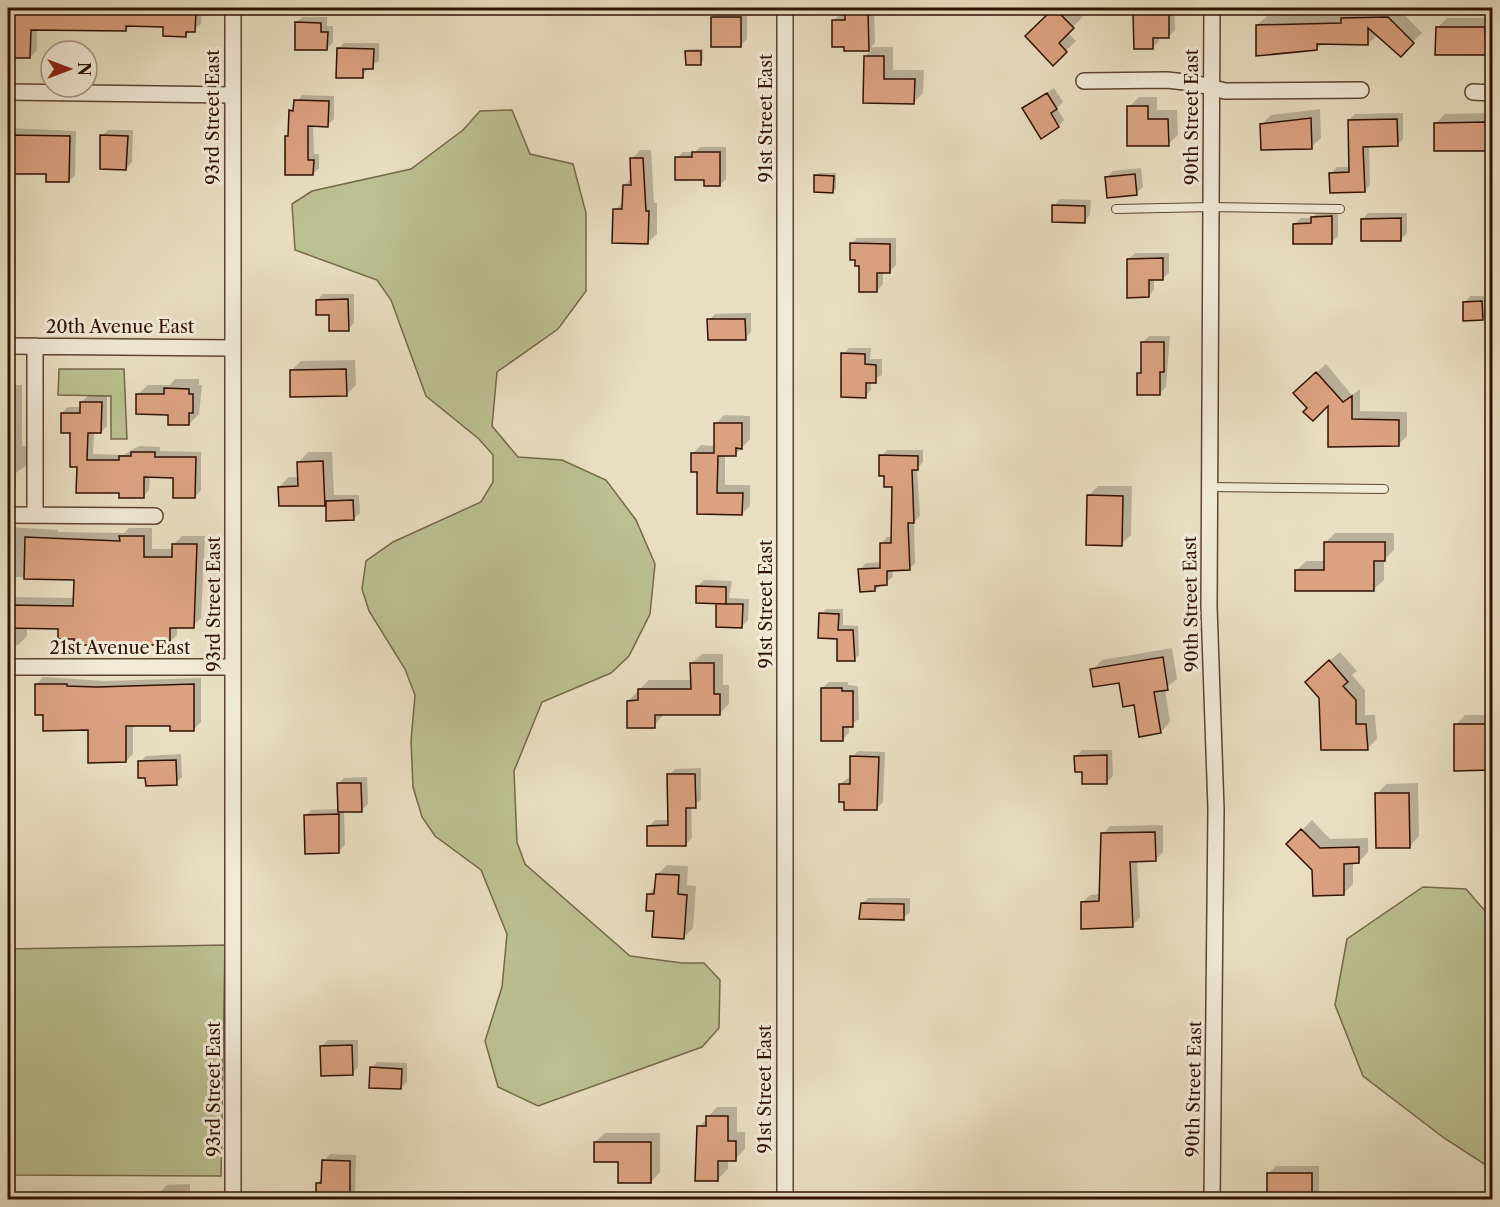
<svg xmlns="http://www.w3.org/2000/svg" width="1500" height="1207" font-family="'Libre Caslon Text',serif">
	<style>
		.green { fill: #bbc090; stroke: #76684a; stroke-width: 1.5 }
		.shadow { fill: #0003; fill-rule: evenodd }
		.building { fill: #dba282; stroke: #301103; stroke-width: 1.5 }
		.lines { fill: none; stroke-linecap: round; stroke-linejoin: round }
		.service-casing { stroke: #5e4432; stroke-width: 10 }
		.minor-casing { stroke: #5e4432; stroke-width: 18 }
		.service { stroke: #f1ead7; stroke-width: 8 }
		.minor { stroke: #f1ead7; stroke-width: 15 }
		.labels { text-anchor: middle; stroke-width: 6; stroke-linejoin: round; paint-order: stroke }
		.street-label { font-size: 18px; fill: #301103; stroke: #f1ead7 }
	</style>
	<rect width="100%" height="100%" fill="#e9dec1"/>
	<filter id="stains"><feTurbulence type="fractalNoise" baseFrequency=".00333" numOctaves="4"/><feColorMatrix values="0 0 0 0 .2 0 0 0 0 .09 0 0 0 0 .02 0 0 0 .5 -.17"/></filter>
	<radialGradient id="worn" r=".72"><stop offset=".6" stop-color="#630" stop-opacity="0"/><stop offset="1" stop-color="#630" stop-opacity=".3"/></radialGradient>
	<path class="green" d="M512,110L530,154L573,164L586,213V291L558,329L497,372L492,426L518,457L562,460L606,480L636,520L655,564L650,614L629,656L611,673L542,702L514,771L517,842L525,864L630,956L682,963H704L720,980L719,1028L702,1047L538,1106L498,1087L485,1041L502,987L507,934L481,870L435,836L422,817L413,787L411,741L415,695L405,669L369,611L362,589L366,561L393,542L481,502L493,482V455L479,439L426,396L391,300L377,280L295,250L292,204L312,191L411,169L463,130L480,111Z
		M59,369H124L127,439H111V396L58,395Z
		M1423,887L1466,889L1492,919V1169L1444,1138L1363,1076L1335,1005L1347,939Z
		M225,945L221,1176L8,1175V949Z"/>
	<path class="shadow" d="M8,8H202L201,24L185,35L165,26L131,25L126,30L37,28V50L30,57L15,23H8Z
		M852,8H874L875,43L871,47H893V70H924L923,93L913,103L864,102L865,56L872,50H846L833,21L839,15L846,14Z
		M1057,8H1073L1083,17L1067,32L1076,41L1053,63L1027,36Z
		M1141,8H1174L1175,30L1168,37H1159V41L1153,47L1135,15Z
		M1398,8L1422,33L1400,54L1378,34L1368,44L1323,42L1317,49L1257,25L1267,16L1347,14L1352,9Z
		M718,11H747V39L740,46L712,18Z
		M302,17H327V26H333V42L327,49L296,23Z
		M1447,18H1492V54L1437,53V28Z
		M344,43H379V61L369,67L362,77L338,49Z
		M689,49H703V60L701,63L687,52Z
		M1054,88L1063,102L1057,108L1064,120L1058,126L1024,108Z
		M302,95L334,96V119L327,125H313L314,154H319V168L313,174L286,137L290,134L291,111Z
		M1139,97H1157V110H1177L1178,135L1168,144L1129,107Z
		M1320,109L1321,138L1311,147L1262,124L1271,115Z
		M1403,113V139L1397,145H1369L1370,185L1364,191L1331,173L1337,167H1350L1349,120L1355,114Z
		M1492,113V142L1485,149L1436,123L1445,114Z
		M8,128L76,131L75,175L69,181L48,173H8Z
		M108,130H133L132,162L126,169L102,136Z
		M700,147H726V179L720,185L705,178L677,158L683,152H695Z
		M640,150H651L654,203H657V234L648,242L615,210L624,201V186L632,177V159Z
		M1141,168L1143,187L1136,193L1107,177L1113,171Z
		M818,173H836V189L833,191L816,176Z
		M1060,199L1091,200L1090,215L1084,221L1054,206Z
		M1319,211H1338V236L1332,242L1294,224L1301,218H1312Z
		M1368,213H1407V233L1401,239L1362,220Z
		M857,238H896V265L890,271H883V284L877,291L851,244Z
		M1135,253H1169V273L1162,279H1154V290L1148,296L1129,259Z
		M323,294H354V323L348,329L317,300Z
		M1470,296H1488V313L1482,319L1464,303Z
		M751,313V332L745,338L709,320L715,314Z
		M1149,336H1170L1166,387L1160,393L1139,373L1142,370V343Z
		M849,348H871L870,359H882V375L871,381V390L865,396L843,354Z
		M355,360L356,385L346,395L291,371L301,361Z
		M1326,364L1352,395L1360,389V411L1407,412V436L1398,445L1329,446V403L1304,384Z
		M175,379H199V385H202L199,414L189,424L138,394L148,385H170Z
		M8,385H22V446H27V465L16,473V487L8,495Z
		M88,396H107V426L101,432H94L93,454L123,455L139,446L160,447V451L201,452V490L195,497L175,476H150L149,490L143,497L121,492L78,465L72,432L62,413L68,407H81V402Z
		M724,415L750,416V439L735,455H725V485H750V506L742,514L698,513L699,471L692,454L701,445L716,446V424Z
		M887,450H923V462L917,469L920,516L914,522L915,563L909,569H892L893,577L875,590L860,569L866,563L882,562L881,544L887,537H893L894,486L885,474L881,456Z
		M308,452H332L334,495H359L360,513L353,519L327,502L324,505L279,487L289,477H299V462Z
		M1098,486H1132L1131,535L1121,544L1088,496Z
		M8,527L58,530V532L124,533L129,528H152V549H174V544L182,536H205L201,618L193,626H177V635L169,643H147L139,651L75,637L59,628L27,627V636L18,645L8,644ZM8,577L75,578V598L8,597Z
		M1335,533H1394V550L1384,560V580L1374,589L1296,571L1306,561H1325V543Z
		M704,580L732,581L729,598L749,599L748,620L742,626L718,604L720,602L698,586Z
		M826,609H843V625L858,626L859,655L854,659L821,614Z
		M1172,648L1177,679L1165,689L1170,722L1161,732L1120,681L1092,670L1102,660Z
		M1340,652L1357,671L1352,675L1365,690V715H1375L1377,739L1367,749L1320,698L1316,672Z
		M702,654H723V685H729V704L720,713L664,714L654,726L628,701L649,680H692V663Z
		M43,677L105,681L201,678V722L194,729L171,724H133V754L126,761L89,729L45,713L36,685Z
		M829,682H848V685L858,686L859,719L849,726V733L843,739L822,688Z
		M1465,715H1492V769H1456V725Z
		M1082,750H1112L1113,776L1107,782L1076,756Z
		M858,751L885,752L883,802L877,808L840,785L846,779L851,778L852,757Z
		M181,754L182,777L176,783L147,776L140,762L146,756Z
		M701,768V800L691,806L692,838L686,844L649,826L655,820H669V775L675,769Z
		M367,777L368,804L362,810L344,811L345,845L339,851L305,816L311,810L339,809L338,784L344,778Z
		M1418,783L1419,836L1410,846L1377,794L1386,784Z
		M1312,820L1330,839L1368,838V852L1359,862H1353V884L1343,894L1288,844Z
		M1163,825V852L1155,860H1137L1140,918L1132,925L1082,903L1090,895L1101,894L1103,834L1110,826Z
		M667,865L688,866L687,885L696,886L693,928L683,938L656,910L649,894L656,886L658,874Z
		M868,898H910V912L903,918L862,904Z
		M328,1040H358V1067L352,1074L322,1046Z
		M377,1062L407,1063V1082L400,1088L371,1068Z
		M717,1107H737V1132H745V1149L735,1159H728V1169L718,1179L699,1127Z
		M605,1133H660V1172L651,1182L620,1160L595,1142Z
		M330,1154L356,1155L355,1193L349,1200L317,1183L323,1178L324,1161Z
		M1276,1166H1319V1192L1315,1200H1269L1268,1174Z
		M190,1184V1200H158V1194L167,1185Z"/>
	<path class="building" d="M8,8H187V10H196L195,32H186V37L163,36V27L126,26V31L31,30L30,58H13L14,24H8Z
		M1054,8L1074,28L1059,43L1067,52L1053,66L1025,36Z
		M845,12H868L869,51H844V47H832V20H845Z
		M1169,13V38H1153V49H1134L1133,14Z
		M711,17H741V47H711Z
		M1388,17L1414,43L1401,57L1368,28V45L1317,44V50L1256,56V25L1341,23V18Z
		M295,22L321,23V32H328L327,50H295Z
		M1436,27H1485V38H1492V55H1435Z
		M337,48L374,49L373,69H363V78H336Z
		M685,51H701V65H686Z
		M864,56H884V79H915L914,104L863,103Z
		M1047,93L1057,109L1051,113L1059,127L1041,139L1022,108Z
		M294,100L329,101L328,127L308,126V160H314L313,175H285V136H288L289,110L293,111Z
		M1127,106H1148V119H1168L1169,146H1127Z
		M1311,118L1312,149L1261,150L1260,124Z
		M1397,119L1398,146L1363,147L1365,192L1330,193L1329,173L1349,172L1348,120Z
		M1486,122V151H1434V123Z
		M8,135L70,136L69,182H46V174H8Z
		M100,135L128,136L126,170L100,169Z
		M692,152H720V186H704V180H675V157H692Z
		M630,158H643L646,211H649L648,244L612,243L613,209H622L623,185H631Z
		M1135,174L1137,195L1107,198L1105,177Z
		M814,175L834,176L833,193L814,192Z
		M1052,205L1085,206V223L1052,222Z
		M1332,216V244H1293V224L1311,223V217Z
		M1401,218V241H1361V219Z
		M850,243L890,244V273H877V292H859V266H855V260H850Z
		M1163,258V280H1149V297L1127,298V259Z
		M348,299L349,331H329V315H316V300Z
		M1482,301L1483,320L1463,321V302Z
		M707,319H745L746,340H708Z
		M1141,342H1164V372H1160V395H1137V373H1141Z
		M841,353L865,354V364L876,365V383H866V398L841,397Z
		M346,369L347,396L290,397V370Z
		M1316,372L1343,402L1352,396V419L1399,420V446L1328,447V406L1313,421L1303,412L1307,408L1293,393Z
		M164,388L189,389V394H193V413H189V425H168V415L136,414V394H164Z
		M80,402H102L101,433H88L87,460H119V456H131V452H155V457H196L195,498H173V478L144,477V498H119V493H76L77,467H70V433H61V413H80Z
		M714,423H742V449L736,448V456H718L717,493H743L742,515L697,514V472H691V453H714Z
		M879,455L918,456V470H912L914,523H908L910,570L887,571V585L875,586V591L860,592L858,569L880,568V543H891L892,487H884V476H879Z
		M323,461L325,506H279L278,487L298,486L297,462Z
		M1087,495L1123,496L1122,546L1086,545Z
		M353,500L354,520L326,521V501Z
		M119,536H144V557H172V544H197L194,628H170V645H140V652H100V645H74V639H58V629L8,628V605L73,606L74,580L24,579L25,537L120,541Z
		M1324,542H1385V561H1374V591H1295V570H1324Z
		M696,586L726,587V604L696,603Z
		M716,604H743L742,628L716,627Z
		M819,613L839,614L838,630H853L855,661H837V639L818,638Z
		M1163,657L1168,690L1154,692L1161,733L1139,737L1134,705L1123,707L1119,683L1093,687L1090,669Z
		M1329,660L1348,682L1343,686L1356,700V724H1366L1368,750H1321L1319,698L1305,682Z
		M690,663H714V694H720V715H655V728H627V701L638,700V689H691Z
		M35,684H67V686L97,687L194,684V731H170V726H126V762L88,763V730L43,731V715H35Z
		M821,688H842V691H853V727H843V741H821Z
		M1454,724H1490V733H1492V770L1454,771Z
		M1107,755V784H1082V772H1075L1074,756Z
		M850,756L879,757L877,810H844V802H839V784H850Z
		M176,760L177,785L146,786L145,778H138V761Z
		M667,774H695L696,808H686V846H647V826L668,825Z
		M337,783H361L362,812H338Z
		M1375,793H1409L1410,848H1376Z
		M339,814V853L305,854L304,815Z
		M1301,829L1320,848L1359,847V863L1344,864V895L1313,896L1312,870L1286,844Z
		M1155,832L1156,861L1130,862L1133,927L1081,929V902L1099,901L1101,833Z
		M656,874L679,875L678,894L687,895L684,939L652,937L654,911H646L647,894H654Z
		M861,903L904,904V920L859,919Z
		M352,1045L353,1075L321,1076L320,1046Z
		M370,1067L402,1069L401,1089L369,1088Z
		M706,1116H728V1141H736V1161H718V1181H695L697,1126H706Z
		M594,1142H651V1183H618V1162H594Z
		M322,1160L350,1161V1200H316V1183H321Z
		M1267,1173H1312V1200H1267Z"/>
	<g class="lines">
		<g class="service-casing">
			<path id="service" d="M1116,209L1211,207L1340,209
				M1209,487L1384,489"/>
		</g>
		<g class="minor-casing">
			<path id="minor" d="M1212,8L1209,607L1216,809L1212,1200
				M1084,81L1167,80L1194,83L1225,91L1361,90
				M8,92L232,95
				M1473,92L1492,93
				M8,346L232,348
				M35,346V515
				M8,515L155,516
				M8,667H233
				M233,1200V8
				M785,1200V8"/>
		</g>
		<use href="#service" class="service"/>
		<use href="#minor" class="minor"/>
	</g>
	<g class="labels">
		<g class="street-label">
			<text transform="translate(213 117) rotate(-90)" y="6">93rd Street East</text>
			<text transform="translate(1192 117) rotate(-90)" y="6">90th Street East</text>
			<text transform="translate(766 118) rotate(-90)" y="6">91st Street East</text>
			<text x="120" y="333">20th Avenue East</text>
			<text transform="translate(214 604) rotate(-90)" y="6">93rd Street East</text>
			<text transform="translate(766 604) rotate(-90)" y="6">91st Street East</text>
			<text transform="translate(1191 604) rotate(-91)" y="6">90th Street East</text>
			<text x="120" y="654">21st Avenue East</text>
			<text transform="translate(214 1089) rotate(-90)" y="6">93rd Street East</text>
			<text transform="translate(765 1089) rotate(-90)" y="6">91st Street East</text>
			<text transform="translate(1194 1089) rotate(-89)" y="6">90th Street East</text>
		</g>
	</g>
	<rect width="1500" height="1207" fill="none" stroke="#e9dec1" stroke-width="30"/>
	<rect x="9" y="9" width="1482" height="1189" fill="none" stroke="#301103" stroke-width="3"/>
	<rect x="15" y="15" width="1470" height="1177" fill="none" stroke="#301103" stroke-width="1.5"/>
	<g transform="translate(69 69) rotate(90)"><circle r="28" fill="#f1ead7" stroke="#a49382" stroke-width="1.5"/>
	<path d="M0-4.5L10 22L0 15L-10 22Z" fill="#8f2418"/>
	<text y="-9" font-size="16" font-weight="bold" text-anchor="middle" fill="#301103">N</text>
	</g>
	<rect width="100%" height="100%" filter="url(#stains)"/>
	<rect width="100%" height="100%" fill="url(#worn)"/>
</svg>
